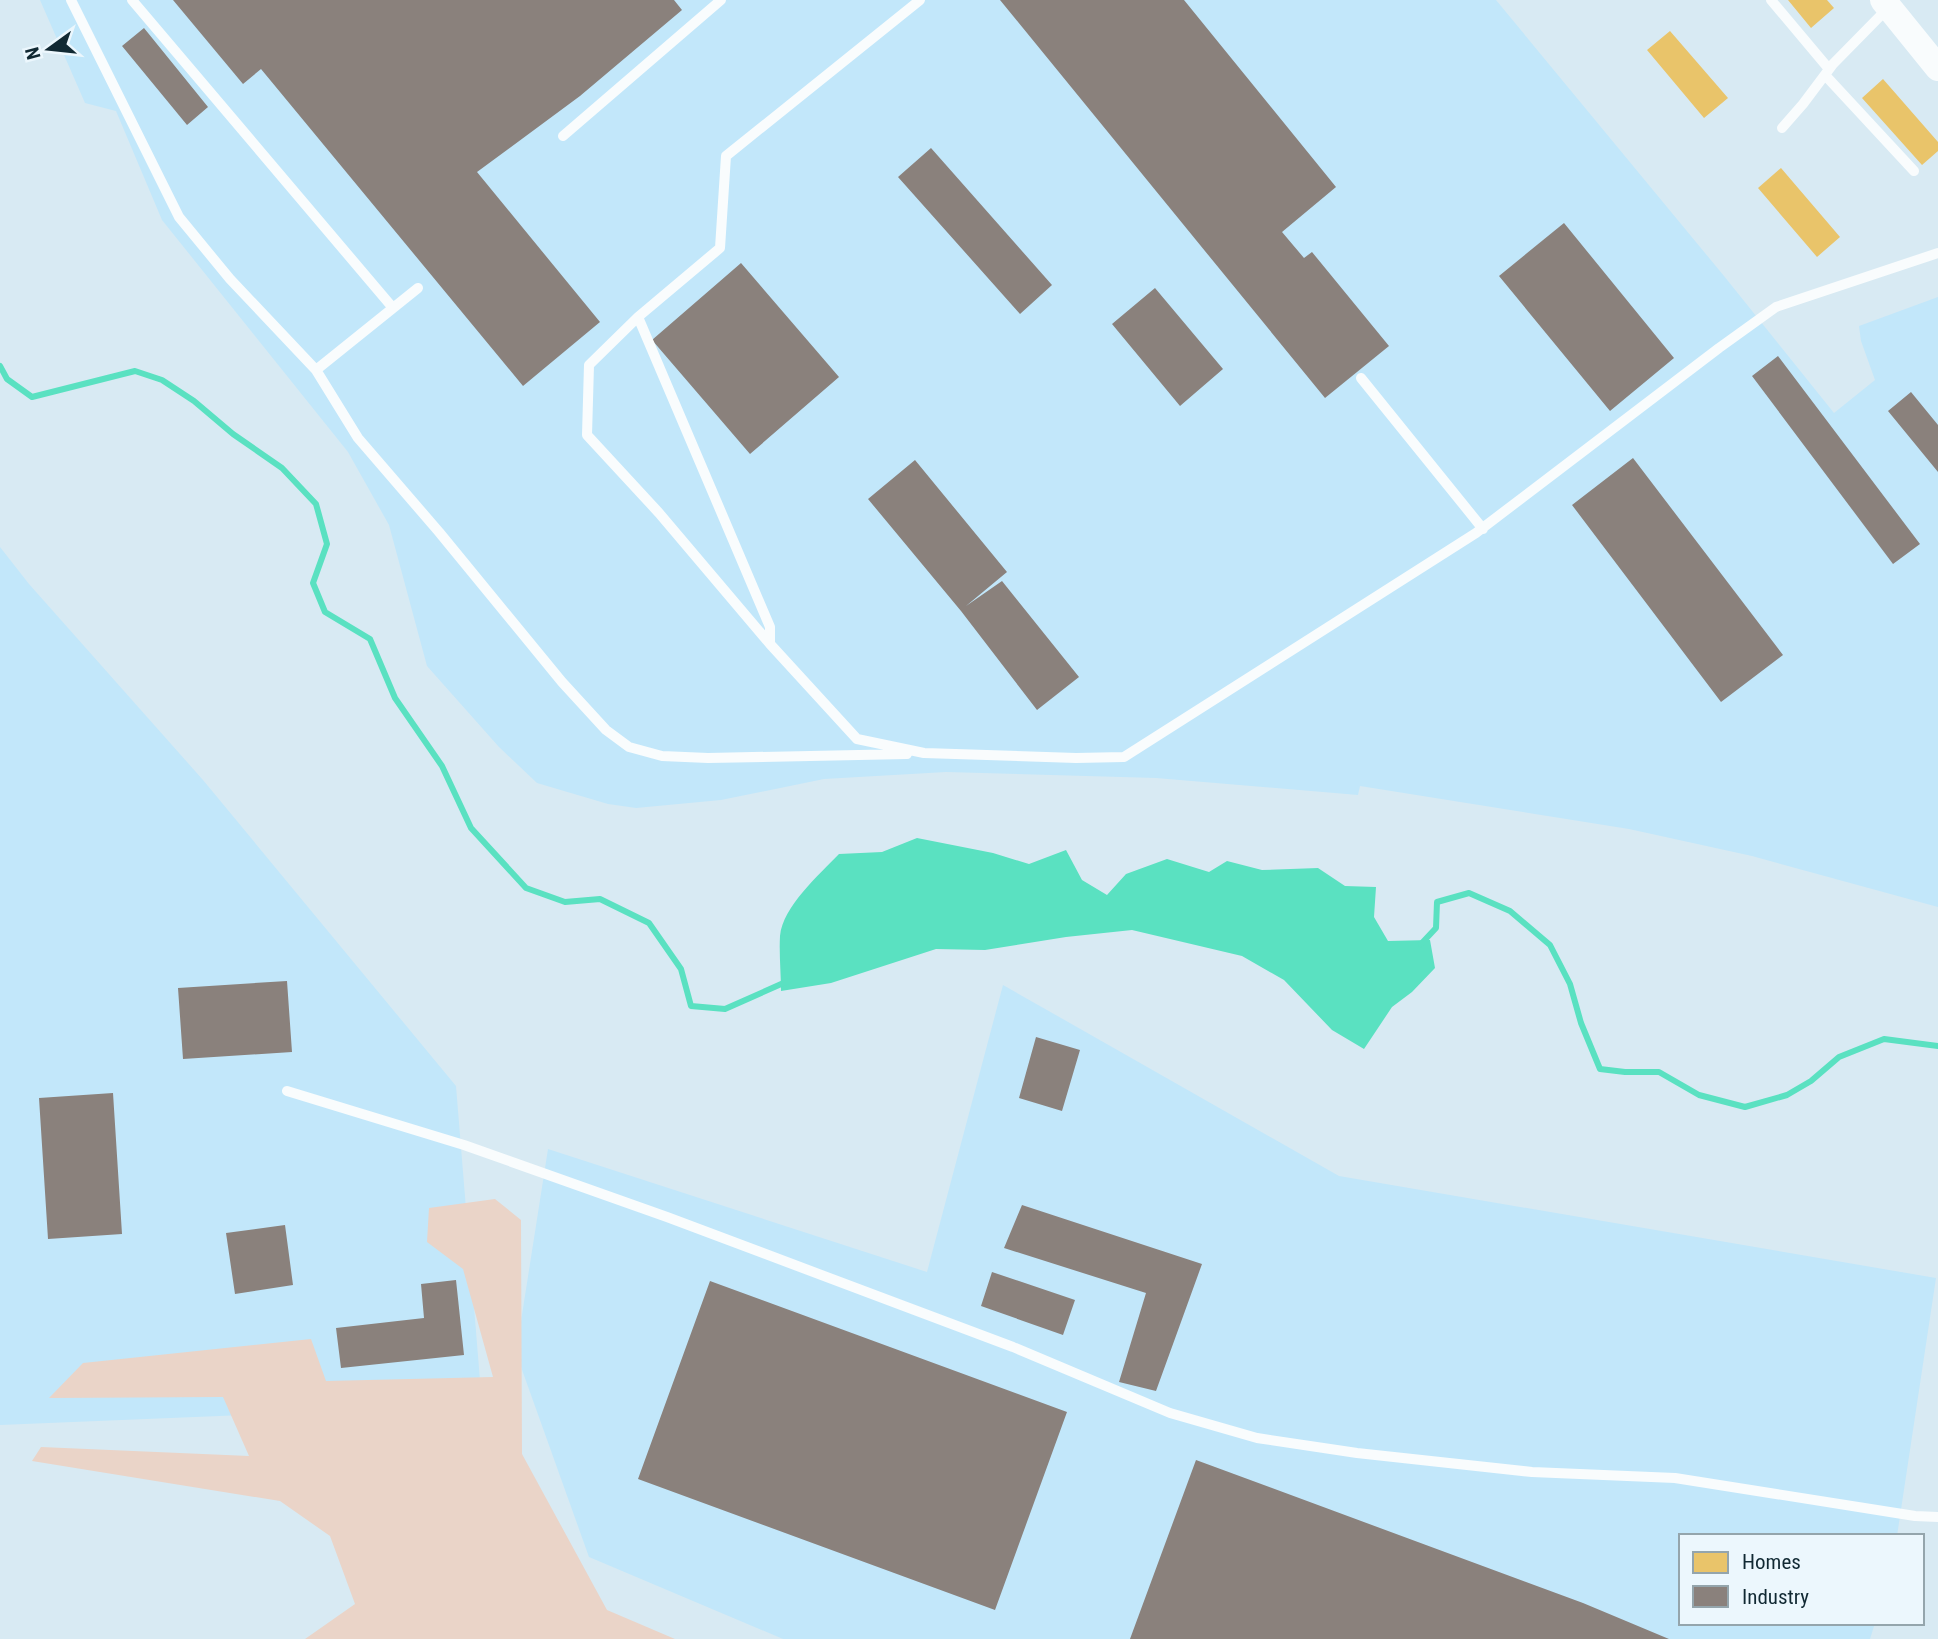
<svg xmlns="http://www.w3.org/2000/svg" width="1938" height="1639" font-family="'Roboto Condensed',sans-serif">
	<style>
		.built { fill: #c2e7fa }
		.green { fill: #ead4c8 }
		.water { fill: #5ae1c1 }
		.homes { fill: #e9c46a }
		.industry { fill: #8a817c }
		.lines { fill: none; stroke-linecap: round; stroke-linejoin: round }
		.stream { stroke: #5ae1c1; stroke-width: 6 }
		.service { stroke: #f9fcfd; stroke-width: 10 }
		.tertiary { stroke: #f9fcfd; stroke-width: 26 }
	</style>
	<rect width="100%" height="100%" fill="#d8eaf3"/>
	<path class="built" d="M40,0H1496L1724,276L1834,413L1875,380L1861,341L1859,326L1938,297V907L1752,856L1629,829L1360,786L1358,795L1156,778L946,772L824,779L721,800L636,808L608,804L537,783L499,747L427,666L389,525L348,452L162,220L116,111L85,103Z
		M0,547L29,584L203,780L456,1086L482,1405L0,1425Z
		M1003,985L1339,1176L1936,1278L1897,1536H1681V1623H1875L1870,1639H783L589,1557L516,1353L548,1149L927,1272Z"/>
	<path class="green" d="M495,1199L521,1220L522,1454L607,1610L675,1639H305L355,1604L330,1536L280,1501L32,1461L41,1447L249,1456L223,1397L49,1398L83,1363L311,1339L326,1381L493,1377L463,1269L427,1242L429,1208Z"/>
	<path class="water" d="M917,838L993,853L1029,864L1066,850L1082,880L1107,895L1126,874L1167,859L1209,872L1227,861L1262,870L1318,868L1345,886L1376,887L1374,917L1388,941L1430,940L1435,968L1412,992L1392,1007L1364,1049L1332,1030L1284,980L1242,956L1132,930L1066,937L985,950L936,949L831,983L781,991C781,973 779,954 780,936C783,906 819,875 839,854L882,852Z"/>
	<path class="homes" d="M1788,0H1827L1834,8L1811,28Z
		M1670,31L1728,98L1704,118L1647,50Z
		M1883,79L1938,142V151L1922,165L1862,98Z
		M1781,168L1840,237L1817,257L1758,188Z"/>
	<path class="industry" d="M173,0H674L682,10L580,96L477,172L600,322L523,386L261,69L243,84Z
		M1000,0H1184L1336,187L1282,232L1304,258L1312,252L1389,346L1325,398Z
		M144,28L208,107L187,125L122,46Z
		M931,148L1052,285L1020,314L898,177Z
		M1564,223L1674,358L1610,411L1499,276Z
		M741,263L839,377L750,454L652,340Z
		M1155,288L1223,369L1180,406L1112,324Z
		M1778,356L1920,544L1893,564L1752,376Z
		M1911,392L1938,425V472L1888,411Z
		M1633,458L1783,655L1721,702L1572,505Z
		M915,460L1007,572L966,606L1002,581L1079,677L1037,710L961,611L868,499Z
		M287,981L292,1052L183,1059L178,988Z
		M1036,1037L1080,1050L1062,1111L1019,1098Z
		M113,1093L122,1234L48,1239L39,1098Z
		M1022,1205L1202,1264L1156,1391L1119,1382L1146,1293L1004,1248Z
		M285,1225L293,1285L235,1294L226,1233Z
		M992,1272L1075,1300L1063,1335L981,1306Z
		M456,1280L464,1355L341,1368L336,1328L424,1318L421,1284Z
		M710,1281L1067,1412L995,1610L638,1479Z
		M1196,1460L1583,1603L1669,1639H1130Z"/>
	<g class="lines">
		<path class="stream" d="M0,366L7,379L32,397L135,371L162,380L194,401L233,434L282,468L316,504L327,544L313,583L325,612L370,639L395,698L442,766L471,828L526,888L565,902L600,899L649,923L681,969L691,1006L725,1009L788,981
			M1421,944L1436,928L1437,902L1469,893L1510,911L1550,945L1570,984L1581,1023L1600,1069L1625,1072H1659L1699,1095L1745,1107L1787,1095L1811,1081L1839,1057L1884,1039L1938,1046"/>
		<path class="service" d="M71,0L179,217L230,279L316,370L358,438L439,532L562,682L606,730L629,747L662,756L708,758L907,754
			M132,0L393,308
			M1771,0L1829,69
			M1825,75L1914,171
			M1782,128L1803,104L1833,64L1889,7
			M563,136L721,0
			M638,317L770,627V644L857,739L924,753L1076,758L1124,757L1476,533L1719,348L1776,307L1938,253
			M316,370L418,288
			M1361,378L1483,529
			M770,644L659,513L587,435L589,365L638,317L720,248L726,156L920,0
			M287,1091L464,1145L667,1217L1013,1347L1170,1413L1257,1438L1357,1453L1532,1472L1675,1478L1915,1516L1938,1517"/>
		<path class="tertiary" d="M1883,0L1938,68"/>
	</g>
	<rect x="1679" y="1534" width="245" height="91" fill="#ecf7fd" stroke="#94a5ac" stroke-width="2"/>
	<rect x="1693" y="1552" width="35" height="21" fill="#e9c46a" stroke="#94a5ac" stroke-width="2"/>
	<text x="1742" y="1569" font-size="21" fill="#112933">Homes</text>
	<rect x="1693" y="1586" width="35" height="21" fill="#8a817c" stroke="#94a5ac" stroke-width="2"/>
	<text x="1742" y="1604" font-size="21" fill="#112933">Industry</text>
	<g transform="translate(49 49) rotate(255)" stroke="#ecf7fd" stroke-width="5" paint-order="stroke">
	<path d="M0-5L12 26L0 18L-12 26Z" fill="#112933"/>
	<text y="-10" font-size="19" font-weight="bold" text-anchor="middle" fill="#112933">N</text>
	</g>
</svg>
